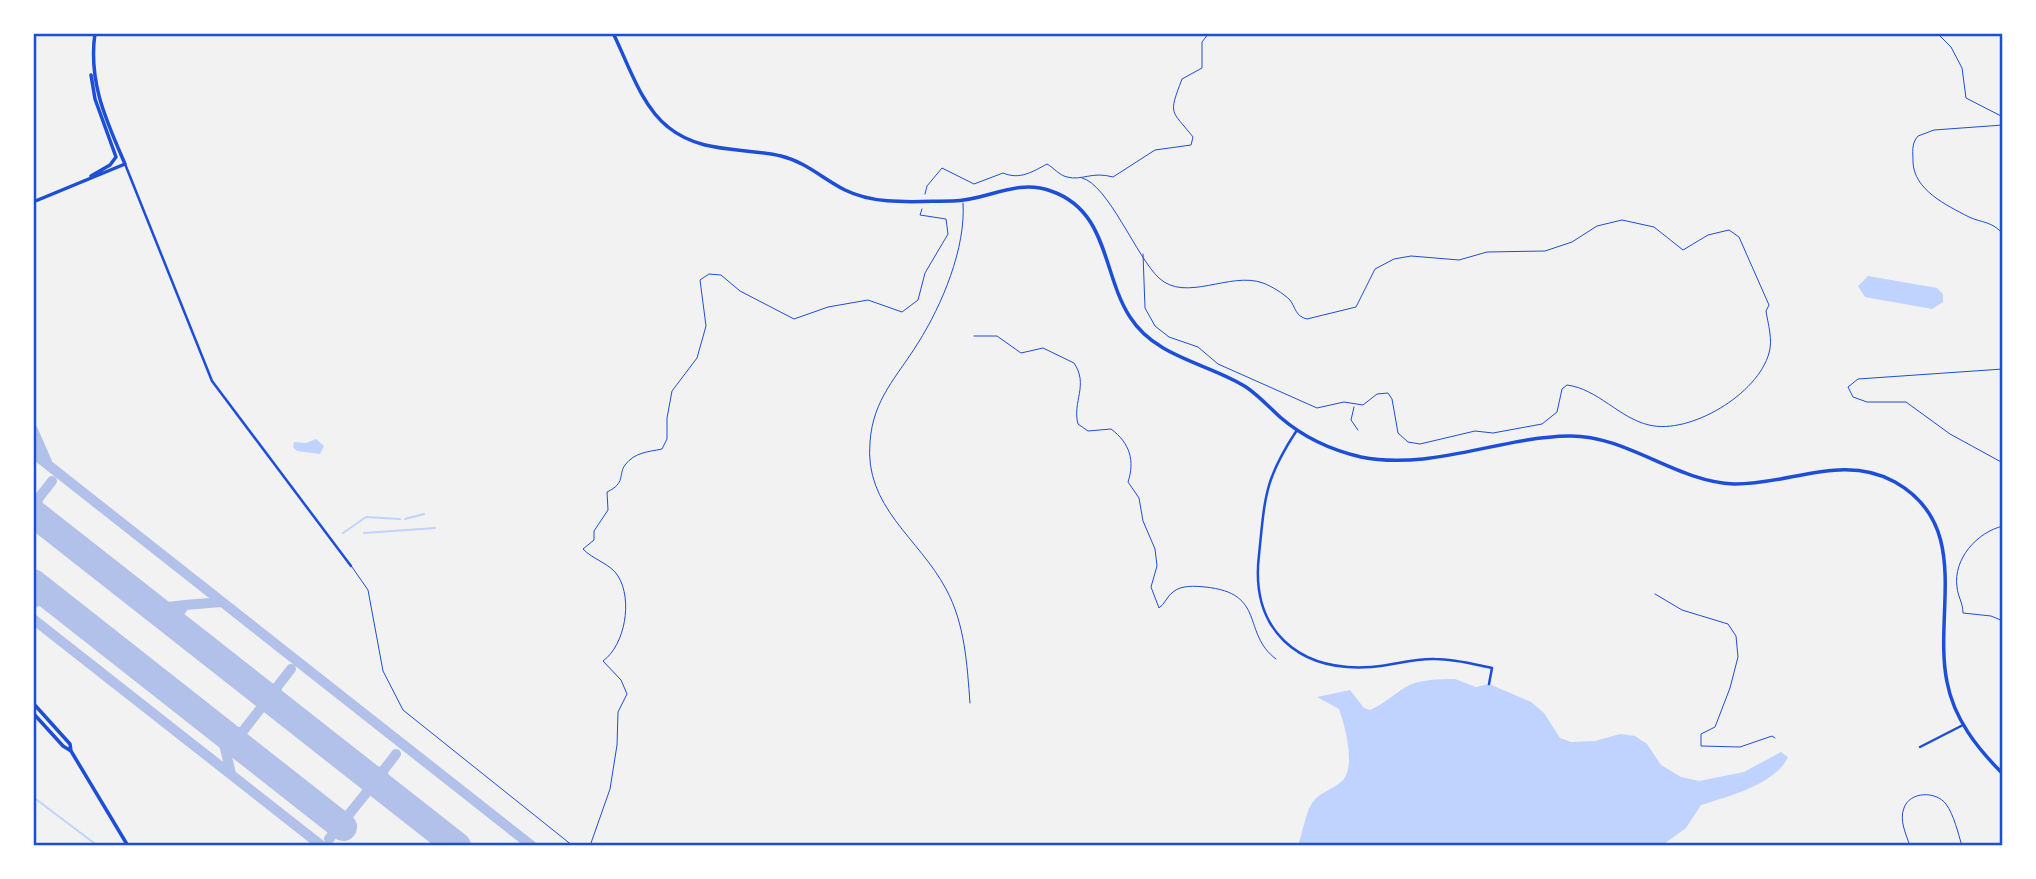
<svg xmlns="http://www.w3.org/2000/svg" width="2036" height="879" font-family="'IBM Plex Sans',sans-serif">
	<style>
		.water { fill: #bfd3fe }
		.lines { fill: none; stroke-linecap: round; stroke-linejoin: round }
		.stream { stroke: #bfd3fe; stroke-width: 2 }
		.taxiway { stroke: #b2c1ea; stroke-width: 10 }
		.runway { stroke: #b2c1ea; stroke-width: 28 }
		.path { stroke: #1d4ed8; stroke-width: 1 }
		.service { stroke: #1d4ed8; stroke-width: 1 }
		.minor { stroke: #1d4ed8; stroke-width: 2.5 }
		.tertiary { stroke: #1d4ed8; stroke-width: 3.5 }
		.secondary { stroke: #1d4ed8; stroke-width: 3.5 }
		.neatline { fill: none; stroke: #1d4ed8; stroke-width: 2.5 }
	</style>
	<rect width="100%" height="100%" fill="#f2f2f2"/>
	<path class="water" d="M1868,276L1937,288L1943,294V302L1932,309L1865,297L1858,286Z
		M316,439L324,446L320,454L297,451L293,447L294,442L306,443Z
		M1455,679L1476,687L1489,684L1531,702L1544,713L1560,738L1571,742L1595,741L1620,734L1635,736L1647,744L1661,765L1681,777L1699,781L1744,772L1781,752L1788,757C1776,784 1727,797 1701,805L1686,828L1661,846H1298C1302,834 1306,813 1311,805C1318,792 1331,791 1341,782C1357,769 1345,726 1339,709L1317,697L1350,690L1364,708L1370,710C1383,704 1392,696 1404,688C1418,679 1439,679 1455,679Z"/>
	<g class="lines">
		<path class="stream" d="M405,519L424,514
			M343,533L366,517L400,519
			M364,533L435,528
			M33,797L98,846"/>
		<path class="taxiway" d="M33,430L47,462
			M33,453L532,846
			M38,499L52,481
			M33,501L38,499L36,508L39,517
			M33,587L36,602L43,595L50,596
			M148,603L160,608L185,605L176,617L181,629
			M185,605L222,602
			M33,619L322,846
			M277,687L291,669
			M258,689L263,698L261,708L268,704L281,707
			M258,689L269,691L277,687L276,699L281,707
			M219,729L231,735L243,731L241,739L246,751
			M221,731L231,774
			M243,731L261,708
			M383,771L384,788H374L367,792L369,782L365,773Z
			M383,771L396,754
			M329,839L367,792"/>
		<path class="runway" d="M33,513L457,846
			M33,583L343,827"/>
		<path class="path" d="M1937,33L1951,47L1962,68L1966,98L2003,117
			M2003,125L1934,130L1918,136C1911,144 1913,152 1913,162C1914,190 1946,205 1969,217C1982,223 1992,221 2003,234
			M1082,178C1108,184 1137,258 1159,278C1186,303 1230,271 1263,283C1271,286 1283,293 1290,300C1296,308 1295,316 1307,319L1356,307L1375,269L1394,259L1411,256L1459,260L1487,252L1545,251L1572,242L1597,226L1622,220L1654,227L1683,250L1708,235L1729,230L1739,237L1769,305L1766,311C1768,324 1773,340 1769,353C1758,394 1690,435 1649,425C1619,418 1598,389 1567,385L1562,389L1557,412L1542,424L1493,433L1475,431L1420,444L1408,442L1398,433L1392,399L1388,393L1377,394L1363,405L1344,402L1317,408L1218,364L1198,347L1169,337L1155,326L1145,308L1143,254
			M925,194L927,186L942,168L974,184L1003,173C1020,180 1032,172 1047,164C1054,168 1059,175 1067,177C1082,181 1092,171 1113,177L1155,150L1191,145L1193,137C1171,109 1168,116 1182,79L1202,68V42L1209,33
			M974,336H997L1021,353L1043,348L1074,363C1089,385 1072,402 1078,424L1088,431L1111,429C1130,443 1135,461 1128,482L1139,498L1143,521L1155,549L1157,566L1151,587L1159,608C1165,604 1167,596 1173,592C1181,585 1195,586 1205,587C1267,593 1241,633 1276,659
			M2003,369L1858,379L1848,387L1853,397L1867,402H1906L1950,434L2003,463
			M1354,407L1351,420L1358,430
			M2003,526C1977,532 1953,559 1957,587C1958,597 1963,603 1963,613L1991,616L2003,621
			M1655,594L1682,610L1728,624L1736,636L1738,657L1730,688L1715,727L1701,734V746L1740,747L1772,736L1775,738
			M590,846L610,789L617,745L618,712L627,694L621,680L603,661C625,645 633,600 618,576C611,564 592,559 583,549L594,540V531L608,510L607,492C626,483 618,475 625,465C635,452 648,452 662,449L667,439V418L672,391L697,358L706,326L700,280L709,274L721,275L740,291L794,319L828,307L868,300L902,312L918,300L925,273L948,234L946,219L920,215L922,209
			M1910,846C1906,834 1899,820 1904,808C1910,791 1936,791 1946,804C1954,815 1958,833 1962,846"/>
		<path class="service" d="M963,203C966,248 942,305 918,343C897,377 873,399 870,442C864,507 919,538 946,589C965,624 967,664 970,703
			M352,567L368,590L383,671L403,710L573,846"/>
		<path class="minor" d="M125,164L212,381L351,566
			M1297,430C1264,480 1265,497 1259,555C1250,630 1298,672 1371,667C1392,666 1413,658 1435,659C1455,659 1473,664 1492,668L1489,684
			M1920,747L1963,725"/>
		<path class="tertiary" d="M91,176L110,165L116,157L95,99L91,75
			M33,202L125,164C106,120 88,82 95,33
			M33,703L70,744L71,751L128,846
			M33,713L63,746L71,751"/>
		<path class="secondary" d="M613,33C628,63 641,106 668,127C701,154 742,147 781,156C806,162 823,179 845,190C877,206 918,201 953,201C986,201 1016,178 1051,191C1109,211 1102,274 1130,317C1156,358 1208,363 1246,387C1258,395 1269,407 1280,417C1303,437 1331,450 1361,457C1431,471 1500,437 1569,436C1627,435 1676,482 1734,484C1789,485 1843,453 1895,482C1973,526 1933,613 1947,682C1954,719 1977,748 2003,774"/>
	</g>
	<rect width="2036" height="879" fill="none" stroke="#ffffff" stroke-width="70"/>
	<rect x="35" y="35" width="1966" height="809" class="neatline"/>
</svg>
